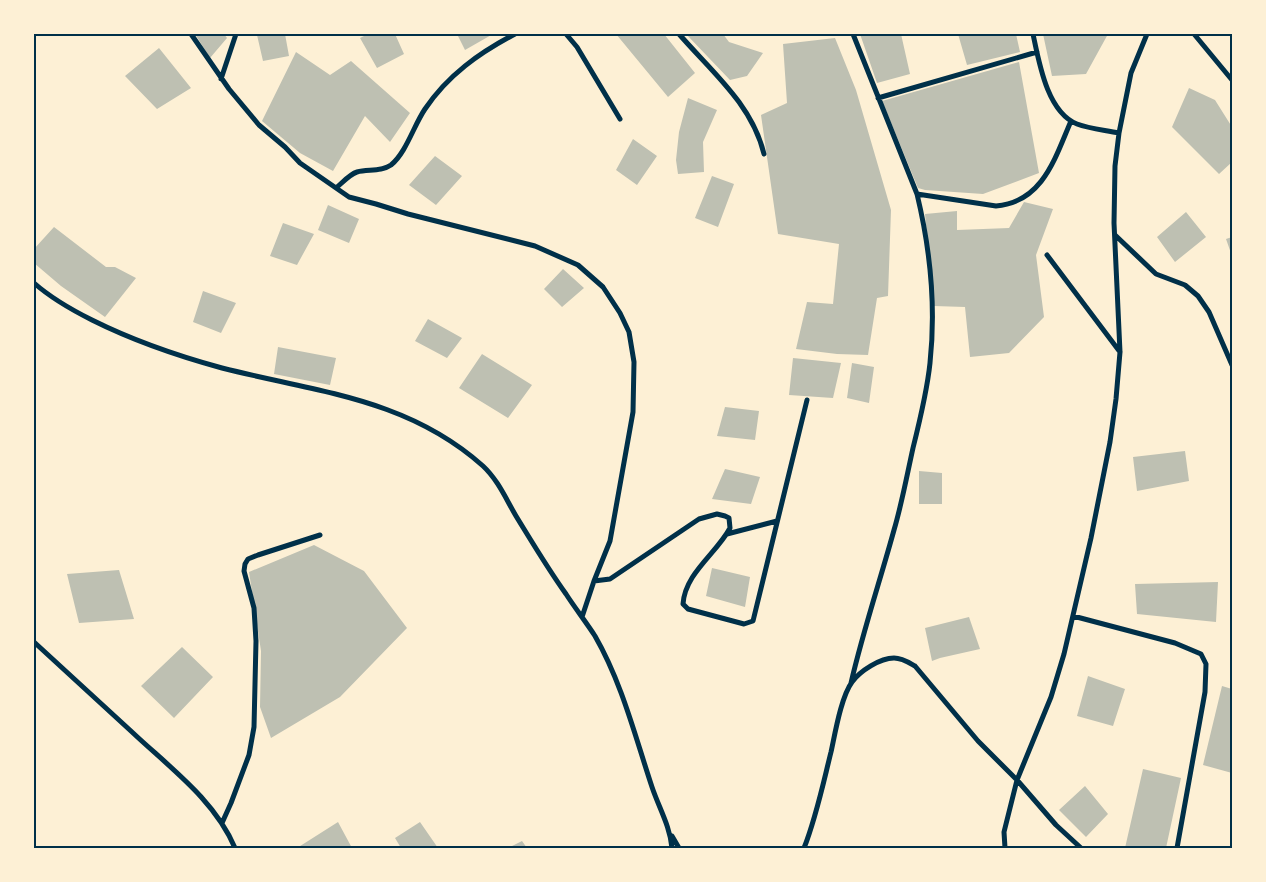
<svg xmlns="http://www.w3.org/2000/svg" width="1266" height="882" font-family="'Sofia Sans Condensed',sans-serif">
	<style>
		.building { fill: #bec0b2 }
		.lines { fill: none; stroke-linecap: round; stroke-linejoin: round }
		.minor { stroke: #003049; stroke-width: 5 }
		.neatline { fill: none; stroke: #003049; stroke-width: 2 }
	</style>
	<rect width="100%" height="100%" fill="#fdf0d5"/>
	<path class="building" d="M195,34H224L227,38L210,58Z
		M263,34H285L289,56L263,61L257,35Z
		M368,34H395L404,54L377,68L360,38Z
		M457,34H493L465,50Z
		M616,34H664L695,73L668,97Z
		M686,34H723L729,42L763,53L747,76L730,80Z
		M860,34H901L910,74L877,83Z
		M958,34H1016L1020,52L967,65Z
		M1043,34H1108L1086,74L1052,76Z
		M835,38L856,90L891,210L888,296L877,298L868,355L837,354L796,349L807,302L833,304L839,244L778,234L761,115L787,103L783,44Z
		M159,48L191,88L157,109L125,76Z
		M296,52L330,75L351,61L410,113L390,142L365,116L333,171L300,153L262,121Z
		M1019,62L1039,173L983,194L925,190L918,188L882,101Z
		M1189,88L1215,100L1232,127V162L1219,174L1172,127Z
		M688,98L717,110L703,142L704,172L678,174L676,160L679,132Z
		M633,139L657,156L637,185L616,170Z
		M435,156L462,176L436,205L409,185Z
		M712,176L734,184L718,227L695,218Z
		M1024,202L1053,209L1036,255L1044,317L1009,353L970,357L965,307L934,306L925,214L957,211V230L1009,228Z
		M328,205L359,219L349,243L318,230Z
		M1186,212L1206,237L1175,262L1157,237Z
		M283,223L314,234L297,265L270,256Z
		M54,227L106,267H115L136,278L105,317L61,286L34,263V249Z
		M1232,237V256L1226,239Z
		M563,269L584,288L562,307L544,289Z
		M203,291L236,303L221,333L193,322Z
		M428,319L462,338L447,358L415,341Z
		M278,347L336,358L330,385L274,374Z
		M482,354L532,385L508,418L459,388Z
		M793,358L841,363L833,398L789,395Z
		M852,363L874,367L869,403L847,398Z
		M725,407L759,411L755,440L717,436Z
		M1185,451L1189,481L1137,491L1133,457Z
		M725,469L760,477L751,504L712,499Z
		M919,471L942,473V504H919Z
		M314,545L364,571L407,628L340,697L271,738L260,707L261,651L249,572Z
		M712,568L750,577L745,607L706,596Z
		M119,570L134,619L79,623L67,574Z
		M1218,582L1216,622L1137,614L1135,584Z
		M969,617L980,649L940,658L932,661L925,628Z
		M182,647L213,677L174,718L141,686Z
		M1088,676L1125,689L1113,726L1077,716Z
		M1222,686L1232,689V773L1203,765Z
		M1143,769L1181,778L1166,848H1125Z
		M1085,786L1108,814L1086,837L1059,810Z
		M338,822L352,848H297Z
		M420,822L438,848H401L395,838Z
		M522,841L527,848H508Z"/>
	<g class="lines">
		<path class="minor" d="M191,34L229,89L259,125L285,147L300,163L349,197L376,204L408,214L535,246L578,265L603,287L620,313L629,332L634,362L633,412L610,541L594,581
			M566,34L577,47L620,119
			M679,34C711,71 752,104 764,154
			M1033,34C1039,62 1047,112 1077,124C1090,129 1105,130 1119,133
			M1194,34L1232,80
			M221,79L236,34
			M878,98L1037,52
			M336,188C342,183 350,174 357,172C368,169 381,172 391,165C406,153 414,125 425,109C448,75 479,53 515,34
			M917,194L996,206C1043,202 1055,158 1071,121
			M1115,235L1156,274L1185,285L1198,296L1209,312L1232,365
			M1047,255L1120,352
			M34,283C51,298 72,310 92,320C134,341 178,356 222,368C316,392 407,398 483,466C498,480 506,499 516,516C532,542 548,569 566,594C575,608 586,622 595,636C622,683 635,736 652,787C659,808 670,826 672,848
			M727,534L777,521
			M1073,616L1175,643L1201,654L1206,664L1205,692L1177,848
			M582,617L594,581L610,579L699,519L717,514L725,516L729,518L730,528C717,553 685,573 683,604L688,609L744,624L753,621L807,400
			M34,642C67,672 99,702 132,732C169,767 215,800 235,848
			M851,683C863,631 880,581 894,530C902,503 907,475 913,448C920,420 927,392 930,363C936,307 930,248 917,194L853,34
			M222,823L231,803L249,755L254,727L256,641L254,608L244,571L245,564L248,559L258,555L320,535
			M672,836L679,848
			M804,848C816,818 823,784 831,752C835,734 841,697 852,682C860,671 880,658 894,658C902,658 908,662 915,666L978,741L1017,780L1056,825L1081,848
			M1005,848L1004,832L1017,780L1051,697L1064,654L1091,538L1110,442L1116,399L1120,352L1114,223L1115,166L1119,133L1131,73L1147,34"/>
	</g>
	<rect width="1266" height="882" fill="none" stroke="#fdf0d5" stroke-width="70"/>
	<rect x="35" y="35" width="1196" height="812" class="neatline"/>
</svg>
